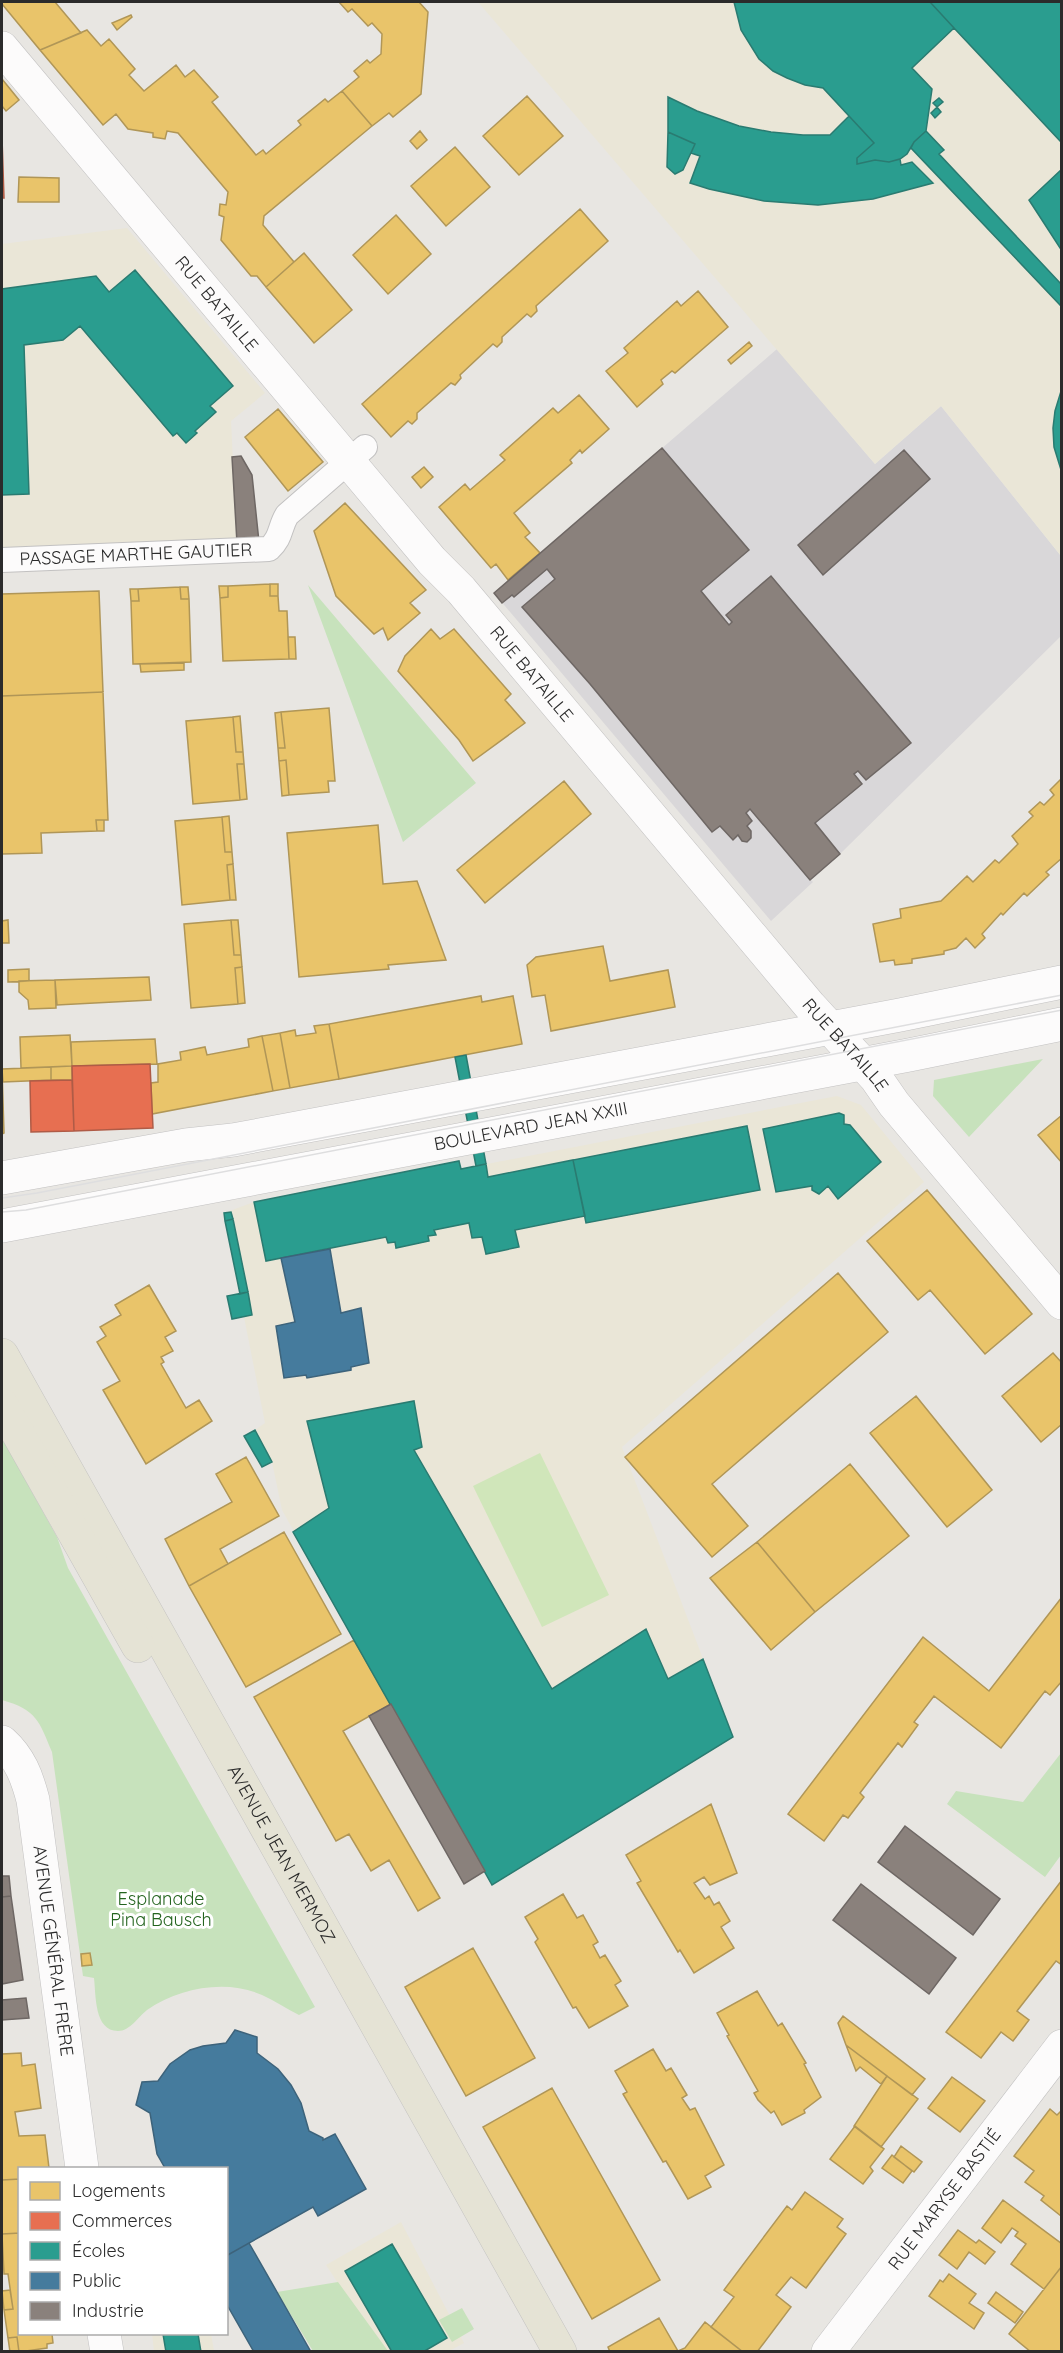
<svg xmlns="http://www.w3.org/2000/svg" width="1063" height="2353" font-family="Quicksand,sans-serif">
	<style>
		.industrial { fill: #d9d7d9 }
		.education { fill: #eae6d7 }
		.green { fill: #c7e2bc }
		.pitch { fill: #d0e6ba }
		.homes { fill: #e9c46a; stroke: #b09657; stroke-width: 1.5 }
		.shops { fill: #e76f51; stroke: #af5b46; stroke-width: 1.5 }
		.schools { fill: #2a9d8f; stroke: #2a7b71; stroke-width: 1.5 }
		.public { fill: #457b9d; stroke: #3d637b; stroke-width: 1.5 }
		.industry { fill: #8a817c; stroke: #6e6764; stroke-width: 1.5 }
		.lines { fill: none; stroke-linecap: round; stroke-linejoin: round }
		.pedestrian-casing { stroke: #c2c1c1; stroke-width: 26 }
		.tertiary-casing { stroke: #c2c1c1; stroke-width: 34 }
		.secondary-casing { stroke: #c2c1c1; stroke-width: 34 }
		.primary-casing { stroke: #c5c4c2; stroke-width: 34 }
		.pedestrian { stroke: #fcfbfb; stroke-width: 24 }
		.tertiary { stroke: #fcfbfb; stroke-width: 33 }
		.secondary { stroke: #fcfbfb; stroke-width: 33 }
		.primary { stroke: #e5e3d5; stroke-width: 33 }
		.tram { stroke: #dededf; stroke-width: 1.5 }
		.labels { text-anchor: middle; stroke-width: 6; stroke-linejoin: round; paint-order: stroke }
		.street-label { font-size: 18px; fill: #2b2b2b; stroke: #fff }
		.park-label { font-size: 18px; fill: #24641f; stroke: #fff }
	</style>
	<rect width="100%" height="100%" fill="#e8e6e2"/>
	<path class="industrial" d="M777,349L875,464L941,406L1061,556V636L840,854L810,879L813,882L771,921L494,593Z"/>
	<path class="education" d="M478,2H1061V556L941,406L875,464Z
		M127,228L265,393L231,421L237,543L2,552V244Z
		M837,1096L861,1105L924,1182L622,1447L733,1737L492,1885L282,1510L272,1462L255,1430L265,1423L244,1317L232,1319L227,1296L240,1293L224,1213L254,1202L459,1161L461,1169Z
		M401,2222L464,2343L449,2351H383L326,2265Z
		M152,2334H211L214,2351H154Z"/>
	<path class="green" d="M308,585L476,783L403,842Z
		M1043,1059L969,1137L933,1096L934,1080Z
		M2,1438L57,1537L68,1568L315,2007L299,2015C287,2009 275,2001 262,1995C226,1979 179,1988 147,2010C138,2017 130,2031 118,2031C94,2031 96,1995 94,1978L83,1976L52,1752C39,1721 37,1710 2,1700Z
		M1061,1753V1855L1045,1877L947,1804L956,1791L1023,1802Z
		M338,2282L388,2351H313L277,2292Z
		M462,2308L474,2329L452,2342L439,2320Z"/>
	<path class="pitch" d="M540,1453L609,1595L542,1627L473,1486Z"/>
	<path class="homes" d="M2,2H55L81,33L40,50L2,4Z
		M339,2H419L428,12L421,94L393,117L389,113L372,126L342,91L359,77L354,71L367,60L370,63L381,54L382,34L372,23L368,26L352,9L348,12Z
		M131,15L132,17L117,30L112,23Z
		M87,30L101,46L109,39L135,69L129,75L144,91L176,65L185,77L194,70L218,97L212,102L256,155L263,150L266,154L301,125L298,121L325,99L328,102L342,91L372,126L264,216L263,225L294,262L266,287L257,276H251L221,240L224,217L219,215L220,204L226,205L228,192L178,133L167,131L165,139L153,137V133L128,129L116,114L103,125L40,50Z
		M2,79L19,100L6,111L2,106Z
		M527,96L563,136L519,175L483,136Z
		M420,131L427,140L417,149L410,141Z
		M455,147L490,187L446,226L411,186Z
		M19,177L59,178V202H18Z
		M580,209L608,241L536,306L537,311L531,317L527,314L502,337V342L497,347L493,344L460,375L461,378L455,385L451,383L417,413V419L412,424L408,421L391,437L362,404Z
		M396,215L431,254L388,294L353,255Z
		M304,253L352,310L314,343L266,287Z
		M698,291L728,327L675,373L672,371L661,380L663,384L637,407L606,371L628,353L624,348L677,301L681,306Z
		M749,342L752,346L731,364L728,360Z
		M579,395L609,429L582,453L580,450L570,460L572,463L514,513L530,533L525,537L540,553L508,580L496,564L491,568L439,507L465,484L470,490L505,460L500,455L553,408L558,413Z
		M278,409L323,462L288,491L245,437Z
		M424,467L433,477L421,488L412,477Z
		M345,503L426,590L410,603L420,613L388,640L383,628L374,634L336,596L314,531Z
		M270,584V596H278L279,611H287L289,659L223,661L220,598L228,597V586Z
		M270,584H278V596H270Z
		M219,586H228V597L220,598Z
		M180,587L181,599H189L191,662L133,664L131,601H139L138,589Z
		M180,587H188L189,599H181Z
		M130,589H138L139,601H131Z
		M99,591L103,692L2,696V594Z
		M431,629L440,639L454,629L511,694L505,700L525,723L473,761L459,740L398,671L405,656Z
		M288,637H295L296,659H289Z
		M184,663V670L141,672L140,664Z
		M103,692L108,820H96L97,831L41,833L42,853L2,854V696Z
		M329,708L335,781H328L329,792L289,795L286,760L279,761L278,748H285L281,712Z
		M281,712L285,748H278L275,713Z
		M240,716L243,752H236L233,717Z
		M233,717L236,752H243L244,764H237L240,800L193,804L186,721Z
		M286,760L289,795L282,796L279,761Z
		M237,764H244L247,799L240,800Z
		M1062,778V858L1046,872L1049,875L1027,896L1024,893L1003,915L1001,913L982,934L985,938L975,948L966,938L956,948L944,951V954L912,959V963L895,965L894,960L880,962L873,924L901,918L900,909L941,901L967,876L973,882L995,860L999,863L1018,844L1012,836L1033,816L1029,812L1040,802L1044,805L1054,795L1050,790Z
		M564,781L591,814L485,903L457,870Z
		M229,816L232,852H225L222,817Z
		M222,817L225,852H232L233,864L227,865L230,900L182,905L175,821Z
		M96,820H104V831H97Z
		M378,825L383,884L417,881L446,960L388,965L389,969L299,977L287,833Z
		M233,864L236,900H230L227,865Z
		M8,920L9,943H2V921Z
		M231,920H238L241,955H234Z
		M231,920L234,955H241L242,967L235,968L238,1004L191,1008L184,924Z
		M603,946L610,981L668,970L675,1007L551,1031L545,995L532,997L527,965L536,957Z
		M242,967L245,1003L238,1004L235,968Z
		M29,969V981L8,982V970Z
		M149,977L151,1000L57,1005L55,980Z
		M55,980L56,1008L29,1009L28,1000L19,992V981Z
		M481,996L482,1002L513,996L522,1044L339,1079L329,1024Z
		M329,1024L339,1079L290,1088L280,1033L295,1030L296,1036L316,1033L314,1026Z
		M280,1033L290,1088L273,1091L262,1036Z
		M70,1035L72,1066L21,1068L20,1037Z
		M262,1036L273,1091L152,1114L151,1083L158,1082V1064L181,1060L180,1052L205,1047L207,1055L249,1047L248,1039Z
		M155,1039L157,1064L72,1066L71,1042Z
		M72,1066V1080H51V1067Z
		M51,1067V1080L3,1082L2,1069Z
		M2,1069L4,1133L2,1134Z
		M1062,1115V1163L1038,1135Z
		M927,1190L1032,1314L985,1354L930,1290L918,1300L867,1241Z
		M838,1273L888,1332L712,1484L748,1526L712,1557L625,1457Z
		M149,1285L176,1331L165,1337L173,1351L161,1357L164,1362L161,1364L186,1408L199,1400L212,1421L146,1464L103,1390L120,1381L97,1342L106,1336L100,1327L121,1315L115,1305Z
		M1053,1353L1062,1363V1424L1041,1442L1002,1396Z
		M916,1396L992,1490L947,1527L870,1433Z
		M246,1457L279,1516L220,1549L228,1564L189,1586L165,1539L232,1502L216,1474Z
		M850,1464L909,1536L815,1612L757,1542Z
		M284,1532L341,1634L246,1687L189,1586Z
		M757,1542L815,1612L771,1650L710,1578Z
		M1062,1597V1681L1050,1695L1045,1691L1001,1748L934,1696L914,1722L918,1725L902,1747L898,1743L860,1793L864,1797L848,1818L843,1815L824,1841L788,1814L923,1637L989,1691Z
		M354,1640L391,1704L343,1731L440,1898L418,1911L389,1860L371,1871L349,1834L336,1841L254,1697Z
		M711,1804L737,1873L710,1885L704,1877L694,1883L705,1899L709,1896L714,1905L719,1902L730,1921L721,1927L734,1948L694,1973L680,1950L678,1952L637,1883L641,1881L626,1855Z
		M1062,1880V1965L1056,1961L1017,2011L1029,2020L1013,2041L1001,2032L981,2058L946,2032Z
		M563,1894L577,1918L583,1915L598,1942L593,1945L600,1958L605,1955L621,1981L615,1985L628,2006L589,2028L576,2007L573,2008L535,1942L538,1939L525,1917Z
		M473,1948L535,2058L466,2096L405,1987Z
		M90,1953L92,1965L82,1966L81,1954Z
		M757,1991L778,2026L782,2023L806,2063L804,2064L821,2097L804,2110L805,2113L782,2125L774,2111L771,2113L758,2100L754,2093L758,2091L727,2036L729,2035L717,2013Z
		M843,2016L925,2079L912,2095L846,2045L838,2023Z
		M846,2045L887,2076L881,2084L860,2067L856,2071Z
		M653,2049L666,2071L671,2068L687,2095L682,2098L690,2110L695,2108L724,2165L705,2176L711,2187L688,2199L666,2161L663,2162L623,2094L627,2092L615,2071Z
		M21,2053L22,2066L35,2064L41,2108L15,2112L19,2136L45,2135L49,2168H20V2179L2,2180V2054Z
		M887,2076L918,2099L881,2147L854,2126Z
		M952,2077L985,2101L960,2132L928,2108Z
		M552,2088L660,2280L592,2319L483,2127Z
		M1050,2109L1057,2115L1062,2110L1061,2216L1041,2200L1044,2196L1025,2182L1034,2171L1014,2156Z
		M855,2126L884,2149L870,2167L873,2171L863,2184L830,2159Z
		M901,2146L922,2162L914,2172L894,2157Z
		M892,2155L912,2171L903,2183L882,2168Z
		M20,2179V2233L2,2234V2180Z
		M805,2192L843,2219L837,2227L846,2234L806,2288L791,2277L776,2295L791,2307L757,2352H743L711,2327L734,2297L724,2290L787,2206L792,2210Z
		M1003,2200L1062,2244V2266L1044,2289L1011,2264L1026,2244L1015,2236L1018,2232L1012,2228L1001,2243L982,2228Z
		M958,2230L976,2243L979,2240L995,2252L985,2264L969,2252L957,2269L939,2255Z
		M20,2233V2334H52L53,2343L47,2344V2348L19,2352L17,2337L8,2338L4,2310L13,2309L8,2274H4L2,2234Z
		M1062,2266V2352H1031L1009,2334Z
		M949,2274L976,2294L969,2303L984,2313L974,2329L929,2296L940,2280L943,2282Z
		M10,2290L13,2309L4,2310L2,2291Z
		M996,2292L1023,2312L1015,2323L988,2303Z
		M659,2318L678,2351L685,2348L705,2322L743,2352H610L608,2347Z
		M17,2337L19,2352H10L8,2338Z"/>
	<path class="shops" d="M2,138L4,198H2Z
		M150,1064L153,1128L74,1131L72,1066Z
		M72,1080L74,1131L31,1132L30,1081Z"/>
	<path class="schools" d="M734,2H930L954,28L912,68L932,89L926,131L914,142L907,154L900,159L889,162L875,160L857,164V158L874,143L823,88L805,85L787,78L773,71L759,59L741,30Z
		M930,2H1062V143L954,28Z
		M668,97L697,111L739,126L771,132L803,135H830L849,116L874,143L857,158V164L875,160L889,162L900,159L901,165L912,162L933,183L873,199L818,205L764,201L709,189L690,183L700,156L691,153L695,144L668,132Z
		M939,98L943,102L937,107L933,103Z
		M937,107L941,112L935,118L931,113Z
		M926,131L944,150L939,154L1062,285V307L911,148L914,142Z
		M668,132L695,144L683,170L675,174L667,167Z
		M1062,169V251L1029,200Z
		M135,270L233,386L210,406L216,412L195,431L197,433L186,443L177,433L173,436L80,326L63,340L24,345L29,494L2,495V289L96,276L109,292Z
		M1062,388V473L1054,447L1053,428L1055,411Z
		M466,1055L486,1164L476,1166L455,1057Z
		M839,1113L844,1115V1124L850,1125L881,1162L838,1199L828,1186L819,1194L812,1190V1186L776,1192L763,1129Z
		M747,1126L760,1190L586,1223L573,1160Z
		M573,1160L585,1216L515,1230L519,1247L486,1254L482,1237L472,1238L469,1223L434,1230L436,1235L428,1236L429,1241L396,1248L395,1242L388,1243L386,1237L266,1261L254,1202L459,1161L461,1169L486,1164L488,1177Z
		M231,1212L233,1219L225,1221L224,1213Z
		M233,1219L248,1292L240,1294L225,1221Z
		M248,1292L252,1315L232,1319L227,1296Z
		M414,1401L422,1447L414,1450L552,1689L646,1629L668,1679L703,1659L733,1737L492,1885L293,1532L329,1508L307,1421Z
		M255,1430L272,1462L262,1467L244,1436Z
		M392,2244L447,2338L423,2352H392L345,2271Z
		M163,2334H198L201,2352H166Z"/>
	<path class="public" d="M330,1249L341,1313L361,1308L369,1363L351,1367V1370L307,1378L306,1375L284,1378L276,1326L295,1322L281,1258Z
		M235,2030L257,2037V2053L278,2069L291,2085L301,2103L309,2131L323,2138V2140L335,2134L366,2189L318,2216L313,2207L226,2256V2168H165L157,2154L150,2113L136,2105L142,2082L158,2081L170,2064L190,2050L203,2046L226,2043Z
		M249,2243L277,2292L311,2352H254L226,2303V2256Z"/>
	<path class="industry" d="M662,448L749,550L701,591L729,625L732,622L726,615L771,576L911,743L866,780L858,771L854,774L862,784L815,823L840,854L810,880L750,809L746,813L752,821L747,826L751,831V838L747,842L742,841L738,835L733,840L720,826L712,832L590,684L522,607L555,579L547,569L514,597L512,595L502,603L494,593Z
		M904,450L930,479L823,575L798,545Z
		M241,456L252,475L259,542L237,543L232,457Z
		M391,1704L485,1871L464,1884L369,1716Z
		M905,1826L1000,1899L973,1935L878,1862Z
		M2,1876H9L11,1896L2,1897Z
		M861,1884L956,1958L929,1994L833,1920Z
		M11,1896L23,1980L2,1984V1897Z
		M26,1998L29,2018L2,2020V2000Z"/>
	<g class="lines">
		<g class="pedestrian-casing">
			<g id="pedestrian">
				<path id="s1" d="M2,560L269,549C282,537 279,528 287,515L365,447"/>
			</g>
		</g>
		<g class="tertiary-casing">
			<g id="tertiary">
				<path id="s2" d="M2,48L432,561L461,590L810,1006L876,1078L894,1104L1062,1303"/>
				<path id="s3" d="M2,1742C20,1758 27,1777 33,1800L82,2168"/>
				<path d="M104,2334L107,2352"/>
				<path id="s4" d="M828,2352L1062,2046"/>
			</g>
		</g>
		<g class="secondary-casing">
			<g id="secondary">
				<path d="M2,1178L186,1145L233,1140L900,1015L1062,982"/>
				<path id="s5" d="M2,1226L909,1055L1062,1024"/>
			</g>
		</g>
		<g class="primary-casing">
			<g id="primary">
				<path id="s6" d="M2,1355L560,2352"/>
				<path d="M2,1405L138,1646"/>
			</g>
		</g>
		<use href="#pedestrian" class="pedestrian"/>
		<use href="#tertiary" class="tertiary"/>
		<use href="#secondary" class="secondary"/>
		<use href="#primary" class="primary"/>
		<path class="tram" d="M2,1198L37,1193L1062,995
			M2,1212L26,1210L1062,1010"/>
	</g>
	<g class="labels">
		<g class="street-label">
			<text dy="6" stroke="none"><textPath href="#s2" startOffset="334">RUE BATAILLE</textPath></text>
			<text dy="6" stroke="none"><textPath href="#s1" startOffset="134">PASSAGE MARTHE GAUTIER</textPath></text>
			<text dy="6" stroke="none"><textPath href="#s2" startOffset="820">RUE BATAILLE</textPath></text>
			<text dy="6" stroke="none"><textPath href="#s2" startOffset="1306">RUE BATAILLE</textPath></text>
			<text dy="6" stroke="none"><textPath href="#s5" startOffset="538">BOULEVARD JEAN XXIII</textPath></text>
			<text dy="6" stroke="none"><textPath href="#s6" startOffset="572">AVENUE JEAN MERMOZ</textPath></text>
			<text dy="6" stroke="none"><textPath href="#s3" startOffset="219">AVENUE GÉNÉRAL FRÈRE</textPath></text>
			<text dy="6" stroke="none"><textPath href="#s4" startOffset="192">RUE MARYSE BASTIÉ</textPath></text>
		</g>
		<g class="park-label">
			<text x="161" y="1905">Esplanade<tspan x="161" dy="21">Pina Bausch</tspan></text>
		</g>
	</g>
	<rect width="1063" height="2353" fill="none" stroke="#2b2b2b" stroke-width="6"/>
	<rect x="18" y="2167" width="210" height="168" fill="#ffffff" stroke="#aaaaaa" stroke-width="1.5"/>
	<rect x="30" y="2182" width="30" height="18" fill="#e9c46a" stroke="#aaaaaa" stroke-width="1.5"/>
	<text x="72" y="2197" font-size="18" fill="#2b2b2b">Logements</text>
	<rect x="30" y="2212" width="30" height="18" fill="#e76f51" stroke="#aaaaaa" stroke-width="1.5"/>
	<text x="72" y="2227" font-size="18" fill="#2b2b2b">Commerces</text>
	<rect x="30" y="2242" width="30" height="18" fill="#2a9d8f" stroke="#aaaaaa" stroke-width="1.5"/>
	<text x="72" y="2257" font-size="18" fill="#2b2b2b">Écoles</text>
	<rect x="30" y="2272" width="30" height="18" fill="#457b9d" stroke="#aaaaaa" stroke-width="1.5"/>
	<text x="72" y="2287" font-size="18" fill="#2b2b2b">Public</text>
	<rect x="30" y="2302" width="30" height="18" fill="#8a817c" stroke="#aaaaaa" stroke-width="1.5"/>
	<text x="72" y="2317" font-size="18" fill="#2b2b2b">Industrie</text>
</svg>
